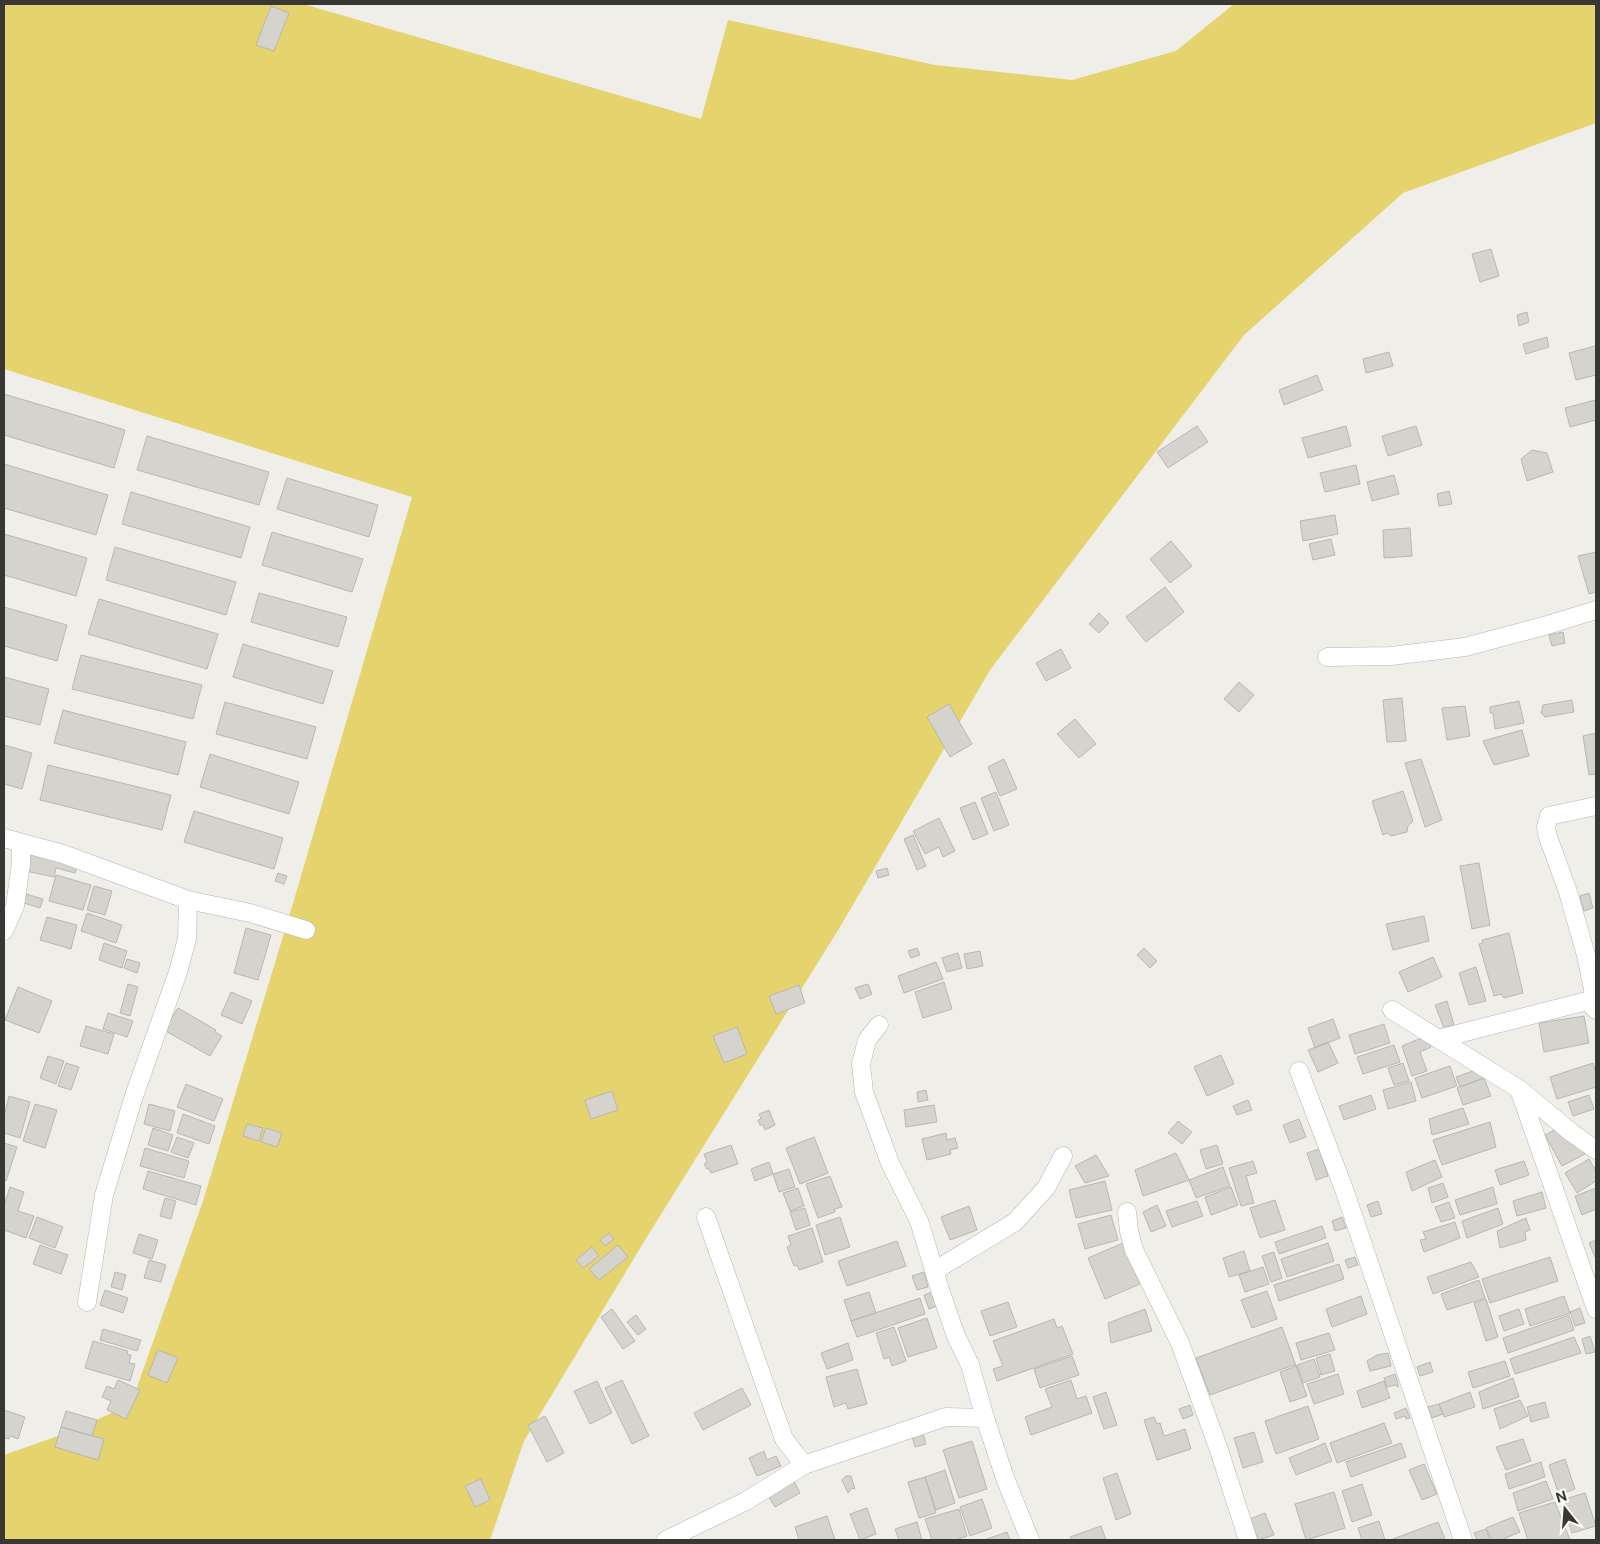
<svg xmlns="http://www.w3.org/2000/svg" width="1600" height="1544" font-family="'Public Sans',sans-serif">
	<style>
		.green { fill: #e5d36d }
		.building { fill: #d4d3cd; stroke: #b8b7b1 }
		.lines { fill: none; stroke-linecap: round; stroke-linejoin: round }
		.street-casing { stroke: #b6b6b0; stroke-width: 19 }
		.street { stroke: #fff; stroke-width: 18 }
	</style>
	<rect width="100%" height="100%" fill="#efeee8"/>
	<path class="green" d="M4,4H303L701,119L728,20L935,65L1072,80L1176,51L1234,4H1596V123L1403,193L1244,335L990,670L840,927L645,1240L524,1441L490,1540H4V1455L75,1430L131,1404L203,1201L294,900L412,497L4,369Z"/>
	<path class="building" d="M271,6L289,13L274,51L256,45Z
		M1491,249L1499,276L1480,282L1472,254Z
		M1527,312L1529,322L1519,326L1517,315Z
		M1547,337L1549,347L1526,354L1523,344Z
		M1595,346L1596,352V375L1576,380L1569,353Z
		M1389,352L1393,366L1366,373L1363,359Z
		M1317,375L1323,390L1284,405L1279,390Z
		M4,394L125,430L114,468L4,435Z
		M1595,400L1596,420L1570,427L1565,408Z
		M1197,426L1208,442L1168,468L1157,452Z
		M1346,426L1351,446L1308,458L1302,438Z
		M1416,426L1422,445L1388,456L1382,436Z
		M147,436L269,472L259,505L137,470Z
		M1532,450L1547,453L1553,472L1527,481L1521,459Z
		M4,464L108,495L96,535L4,508Z
		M1356,465L1360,484L1325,492L1320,473Z
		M1394,475L1399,494L1372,501L1367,482Z
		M287,478L378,505L369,537L277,509Z
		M1449,491L1452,504L1439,506L1437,494Z
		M131,492L250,527L241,558L122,524Z
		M1335,515L1338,534L1303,541L1300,521Z
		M1410,528L1412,556L1384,558L1383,530Z
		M272,532L363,559L352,592L262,565Z
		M4,534L87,558L76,596L4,575Z
		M1331,539L1335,555L1313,560L1309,544Z
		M1171,541L1192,566L1170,583L1150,559Z
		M115,547L236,582L226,615L106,580Z
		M1596,552V592L1589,594L1578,556Z
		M1165,587L1184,612L1146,642L1126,617Z
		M259,593L347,617L338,647L251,622Z
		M99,599L218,634L207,669L88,634Z
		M4,607L67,625L57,661L4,646Z
		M1099,613L1109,623L1099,633L1089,624Z
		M1563,632L1565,643L1552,646L1549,635Z
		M243,644L333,671L323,704L233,677Z
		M1061,649L1071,668L1046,681L1036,663Z
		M81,655L202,685L193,719L72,689Z
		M4,677L49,689L40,725L4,716Z
		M1239,682L1254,695L1239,712L1224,699Z
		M1402,698L1406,741L1387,742L1383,700Z
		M1572,700L1574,712L1545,717L1541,713L1543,705Z
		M1519,701L1524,723L1495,729L1493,713H1490V707Z
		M225,702L316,727L307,759L216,734Z
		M949,704L972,744L950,757L927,717Z
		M1465,706L1470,736L1447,740L1442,708Z
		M63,710L186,742L178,775L54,743Z
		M1075,719L1096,744L1079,758L1057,734Z
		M1522,730L1529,756L1494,765L1483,741Z
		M1596,733V774L1589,775L1583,736Z
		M4,745L32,753L22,789L4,784Z
		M210,754L299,782L289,814L200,787Z
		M1004,759L1017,789L1000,796L988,767Z
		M1421,759L1442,820L1425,827L1405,763Z
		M48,765L171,795L162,830L40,800Z
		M1403,791L1413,821L1408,826L1407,832L1391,836L1388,833L1383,835L1372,801Z
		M996,792L1009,825L994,831L981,798Z
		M975,802L988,834L973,840L960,808Z
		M194,811L283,838L274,869L184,842Z
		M939,818L955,851L943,857L939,847L925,854L913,831Z
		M913,835L926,866L917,870L904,839Z
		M31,851L78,862L75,873L56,868L54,877L26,871Z
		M1479,863L1490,925L1472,929L1460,866Z
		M887,868L889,875L878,878L876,871Z
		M278,873L287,876L284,884L275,881Z
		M56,875L91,885L83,910L49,901Z
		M94,886L112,891L105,915L87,910Z
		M1589,893L1593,908L1584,911L1580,896Z
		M26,894L43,899L40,908L24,903Z
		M87,913L122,925L116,943L81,931Z
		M1424,916L1429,941L1393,950L1386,924Z
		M47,917L77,925L71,949L40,940Z
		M246,928L271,935L258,980L234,973Z
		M1509,933L1523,993L1504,998L1501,994L1494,996L1479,944L1483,943L1482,940Z
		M104,943L127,951L122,968L99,960Z
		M917,948L920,955L911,958L908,951Z
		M1144,948L1157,961L1150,968L1137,955Z
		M980,951L983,966L967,969L964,954Z
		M958,953L962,968L947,972L942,958Z
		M1433,957L1442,977L1408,992L1399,972Z
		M127,959L140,963L137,973L124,968Z
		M936,962L943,979L904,993L898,976Z
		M1476,967L1486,1001L1469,1005L1459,973Z
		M944,982L952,1009L923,1018L915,992Z
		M128,984L138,987L130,1016L120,1013Z
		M868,984L872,994L860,999L855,988Z
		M799,985L805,1003L776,1014L769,996Z
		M18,987L52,1001L39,1033L5,1020Z
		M231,992L252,1001L242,1024L221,1015Z
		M1447,1001L1454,1025L1444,1028L1435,1005Z
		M178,1008L216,1030L215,1032L222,1036L210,1056L164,1030Z
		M108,1013L133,1021L127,1037L103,1029Z
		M1584,1016L1589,1043L1544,1052L1539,1023Z
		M1333,1019L1340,1038L1315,1048L1308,1028Z
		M1384,1024L1390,1043L1355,1054L1349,1035Z
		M86,1026L114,1034L108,1054L80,1046Z
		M737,1027L747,1054L724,1063L713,1036Z
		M1424,1037L1431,1047L1420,1052L1427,1071L1412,1076L1402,1046Z
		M1328,1042L1338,1063L1318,1072L1308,1050Z
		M1394,1045L1400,1062L1363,1074L1357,1057Z
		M1221,1055L1234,1084L1207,1096L1194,1067Z
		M48,1056L64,1061L56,1084L40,1078Z
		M66,1063L79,1067L71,1090L58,1086Z
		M1403,1063L1409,1081L1394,1085L1388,1068Z
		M1593,1063L1596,1073V1087L1557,1099L1550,1077Z
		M1450,1066L1457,1086L1422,1098L1415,1078Z
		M1481,1068L1484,1078L1460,1087L1456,1077Z
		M1484,1078L1491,1096L1463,1105L1457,1088Z
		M1411,1082L1416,1101L1388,1109L1383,1090Z
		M186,1084L223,1099L214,1121L177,1107Z
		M926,1090L928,1100L918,1102L917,1092Z
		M612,1091L618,1110L591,1119L585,1100Z
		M1371,1095L1376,1109L1344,1120L1339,1106Z
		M1589,1095L1594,1109L1573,1116L1568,1102Z
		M9,1096L30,1102L20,1138L4,1133V1116Z
		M1248,1100L1252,1110L1237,1115L1233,1106Z
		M35,1104L57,1110L45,1148L23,1141Z
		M149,1104L175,1111L170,1131L144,1124Z
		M934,1105L937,1122L906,1127L904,1110Z
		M1463,1108L1469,1124L1432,1135L1429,1119Z
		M769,1110L775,1125L765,1130L763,1125H760L758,1120L761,1119L759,1114Z
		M183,1114L215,1126L209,1144L177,1133Z
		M1299,1119L1306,1137L1290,1143L1283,1125Z
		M1178,1121L1192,1132L1182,1144L1168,1133Z
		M1490,1122L1496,1147L1442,1165L1433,1140Z
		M1568,1123L1585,1154L1562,1166L1545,1135Z
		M247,1124L263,1128L259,1141L243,1136Z
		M153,1128L173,1135L168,1151L148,1145Z
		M266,1128L282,1133L277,1147L261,1142Z
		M946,1133L947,1140L955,1138L958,1148L950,1150L951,1154L927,1160L922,1139Z
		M177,1137L194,1143L188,1158L171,1152Z
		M814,1137L828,1173L800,1184L786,1148Z
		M4,1143L17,1147L6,1181L4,1180Z
		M731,1145L738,1164L711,1173L709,1169H707L704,1164L707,1162L704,1154Z
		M1217,1145L1223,1164L1206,1169L1200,1150Z
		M145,1148L189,1161L184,1178L140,1166Z
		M1319,1149L1328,1176L1316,1180L1307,1153Z
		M1176,1153L1189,1180L1143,1196L1135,1170Z
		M1096,1155L1109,1176L1085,1183L1075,1166Z
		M1589,1159L1596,1171V1181L1577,1193L1565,1173Z
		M1435,1160L1442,1177L1412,1191L1406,1172Z
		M1253,1161L1257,1173L1246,1176L1254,1203L1241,1206L1229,1168Z
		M1524,1161L1529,1175L1500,1185L1495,1170Z
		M769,1162L773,1174L755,1181L751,1169Z
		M1223,1167L1230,1186L1196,1198L1189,1180Z
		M789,1169L795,1187L779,1192L773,1174Z
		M148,1171L201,1186L196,1205L143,1189Z
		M830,1176L842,1207L834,1209L835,1212L818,1218L806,1184Z
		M1105,1181L1112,1210L1076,1218L1069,1190Z
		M1443,1183L1448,1197L1432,1203L1428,1188Z
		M10,1187L24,1192L18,1211L34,1216L26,1238L4,1230V1205Z
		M1231,1187L1238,1205L1211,1215L1205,1197Z
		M1493,1187L1497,1204L1460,1215L1455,1200Z
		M798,1188L804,1206L790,1211L783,1193Z
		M1596,1188V1209L1582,1215L1575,1196Z
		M1542,1192L1546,1208L1517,1216L1513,1201Z
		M165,1198L176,1201L171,1219L160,1216Z
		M1275,1200L1285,1230L1260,1238L1250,1208Z
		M1197,1201L1203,1216L1172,1227L1166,1211Z
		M1378,1201L1382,1214L1371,1217L1367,1205Z
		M1449,1202L1455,1218L1441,1222L1435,1207Z
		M1157,1205L1166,1226L1151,1232L1143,1212Z
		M969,1206L977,1230L950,1240L941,1217Z
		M805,1208L810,1225L796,1230L790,1212Z
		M1498,1208L1503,1224L1467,1238L1462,1221Z
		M1111,1215L1118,1240L1085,1249L1078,1224Z
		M37,1217L63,1227L55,1248L29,1238Z
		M840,1217L850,1247L825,1255L816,1225Z
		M1342,1217L1346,1228L1335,1231L1332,1221Z
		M1526,1218L1530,1230L1525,1232L1526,1240L1500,1248L1497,1231Z
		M1455,1222L1460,1238L1424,1252L1420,1240L1426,1239L1423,1232Z
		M1322,1226L1326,1238L1279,1254L1275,1242Z
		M812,1228L823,1262L799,1270L797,1265L794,1266L787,1247L791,1245L788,1236Z
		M609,1233L614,1239L605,1246L600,1240Z
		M139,1234L158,1240L152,1259L133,1253Z
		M1596,1240V1257H1595L1589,1243Z
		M897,1241L906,1266L847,1286L838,1261Z
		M1123,1243L1140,1284L1105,1299L1088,1258Z
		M1328,1243L1334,1261L1287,1277L1281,1259Z
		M40,1245L68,1255L61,1274L33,1264Z
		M618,1245L628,1257L599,1280L589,1269Z
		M592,1247L599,1256L583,1268L576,1260Z
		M1244,1251L1250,1271L1229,1277L1223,1258Z
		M1274,1252L1282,1278L1271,1282L1262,1256Z
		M1355,1257L1358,1265L1348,1268L1345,1260Z
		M1550,1257L1558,1281L1490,1303L1482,1279Z
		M149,1260L166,1265L161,1282L144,1278Z
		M1471,1262L1479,1277L1433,1294L1427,1277Z
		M1339,1264L1344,1279L1279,1301L1274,1285Z
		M1263,1267L1269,1284L1245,1292L1239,1275Z
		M115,1272L126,1275L122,1290L111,1287Z
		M924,1272L928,1287L917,1290L912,1276Z
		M1479,1280L1485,1298L1447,1310L1441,1294Z
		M105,1290L128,1298L123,1313L100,1305Z
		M1267,1291L1277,1319L1252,1328L1241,1300Z
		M869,1292L876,1313L851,1321L844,1300Z
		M932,1292L937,1306L929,1309L924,1295Z
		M1361,1296L1367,1314L1332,1327L1326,1309Z
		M1564,1296L1570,1313L1530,1326L1525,1309Z
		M920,1298L925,1314L857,1337L851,1321Z
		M1486,1299L1498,1337L1486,1341L1474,1303Z
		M1008,1302L1017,1327L990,1336L981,1311Z
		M1580,1308L1585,1323L1575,1326L1570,1312Z
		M612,1309L635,1341L623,1349L601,1317Z
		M1145,1309L1152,1331L1111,1343L1108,1323Z
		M1519,1309L1524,1324L1504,1331L1499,1316Z
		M636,1315L646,1329L638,1335L627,1322Z
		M1569,1315L1574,1330L1508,1353L1503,1338Z
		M927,1318L937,1348L908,1357L898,1328Z
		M1054,1319L1057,1328L1062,1326L1073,1354L997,1381L993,1369L1003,1366L993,1341Z
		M894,1327L906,1361L892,1366L889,1357L884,1359L876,1333Z
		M1282,1327L1296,1366L1294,1365L1210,1395L1196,1358Z
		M103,1329L141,1340L137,1351L100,1340Z
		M1329,1333L1335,1350L1301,1360L1296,1343Z
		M1590,1336L1595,1352L1586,1354L1582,1339Z
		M1574,1337L1581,1353L1515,1374L1510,1359Z
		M93,1341L128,1351L127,1354L131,1355L129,1363L135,1364L130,1381L85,1368Z
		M848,1343L853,1360L827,1369L821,1353Z
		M158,1350L178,1358L167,1383L148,1375Z
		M1388,1353L1391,1366L1370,1371L1367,1361L1377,1355Z
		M1330,1354L1335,1371L1321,1375L1316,1358Z
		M1072,1356L1079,1375L1040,1388L1034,1369Z
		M1314,1359L1320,1377L1303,1383L1297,1365Z
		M1505,1361L1510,1376L1473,1388L1468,1372Z
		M1430,1362L1433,1372L1420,1376L1417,1367Z
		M1296,1366L1307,1396L1290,1402L1280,1372Z
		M857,1369L867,1404L848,1409L846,1403L834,1407L826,1377Z
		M1338,1374L1344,1394L1314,1404L1307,1384Z
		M1395,1374L1398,1384V1387L1395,1385L1387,1387L1384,1378Z
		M1513,1378L1519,1397L1483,1409L1479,1392Z
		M118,1380L140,1390L126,1419L107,1410L111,1401L102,1397L107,1386L114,1389Z
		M622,1380L649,1436L632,1444L605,1388Z
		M1071,1380L1077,1399L1086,1396L1092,1413L1031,1435L1025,1417L1052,1407L1045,1389Z
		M597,1381L612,1413L590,1424L574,1391Z
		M1384,1381L1390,1398L1362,1408L1357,1391Z
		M742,1388L751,1405L703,1430L694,1413Z
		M1106,1392L1117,1425L1104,1429L1093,1397Z
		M1470,1392L1475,1407L1444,1417L1439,1404Z
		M1520,1400L1528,1416L1500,1429L1494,1409Z
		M1545,1402L1549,1417L1531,1422L1527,1407Z
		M1439,1404L1443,1414L1432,1418L1428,1407Z
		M1190,1405L1193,1415L1183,1419L1179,1409Z
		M1308,1406L1319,1439L1276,1454L1265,1421Z
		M1406,1408L1410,1418L1406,1419L1405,1416L1396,1419L1394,1413Z
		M4,1410L25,1417L18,1439L10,1436L9,1439L4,1438Z
		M66,1411L97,1420L92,1436L61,1427Z
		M545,1416L564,1453L547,1462L528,1425Z
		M1154,1417L1157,1424L1160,1423L1164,1436L1185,1429L1191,1449L1157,1460L1144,1420Z
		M1384,1423L1392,1443L1337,1463L1330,1443Z
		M61,1427L104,1439L98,1460L55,1447Z
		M1254,1432L1263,1462L1243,1468L1234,1438Z
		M923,1433L926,1444L915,1447L912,1437Z
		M1523,1439L1531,1461L1506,1470L1496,1447Z
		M972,1441L987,1489L959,1498L943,1450Z
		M1325,1443L1332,1461L1296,1475L1289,1458Z
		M1401,1443L1406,1457L1351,1477L1346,1462Z
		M764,1451L767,1460L776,1456L781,1466L757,1476L749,1458Z
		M1565,1459L1575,1489L1559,1495L1549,1465Z
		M1541,1462L1545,1477L1509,1489L1505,1474Z
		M1424,1464L1437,1494L1422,1500L1409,1470Z
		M945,1470L955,1503L936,1510L925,1477Z
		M1117,1473L1131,1514L1116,1520L1103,1478Z
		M846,1476H851L855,1489L852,1488L848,1493L842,1480Z
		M925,1477L936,1513L919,1518L908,1482Z
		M481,1479L490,1500L475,1507L465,1486Z
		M794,1481L800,1493L775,1507L768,1496Z
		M1546,1481L1553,1499L1518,1511L1513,1493Z
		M1362,1484L1372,1515L1352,1522L1342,1491Z
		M1334,1492L1345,1528L1306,1540L1295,1504Z
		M1585,1493L1596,1526L1572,1533L1561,1500Z
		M982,1499L992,1528L970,1536L960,1507Z
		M1555,1502L1570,1540H1528L1519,1513Z
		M867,1508L876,1534L860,1540L850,1514Z
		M959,1509L967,1536L955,1540H932L925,1519Z
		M1265,1513L1274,1535L1258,1540L1250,1519Z
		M827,1516L835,1540H799L795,1527Z
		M1513,1517L1520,1532L1501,1540H1492L1486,1528Z
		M1379,1521L1385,1540H1362L1358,1528Z
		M917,1522L922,1540H899L895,1529Z
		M1438,1522L1445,1539L1393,1540V1539Z
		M1101,1526L1106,1540H1071L1070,1537Z
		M1486,1529L1490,1540H1477L1474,1533Z
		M1007,1532L1010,1540H984Z"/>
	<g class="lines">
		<g class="street-casing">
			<path id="street" d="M1327,657L1391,656L1465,647L1544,626L1596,610
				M1596,806L1549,816L1546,827L1548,837L1568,892L1586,955L1596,1004
				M4,838L63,854L188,900L250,913L306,930
				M4,931L15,906L21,863V844
				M1392,1010L1519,1089L1572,1133L1596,1150
				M879,1025L867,1040L861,1064L864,1092L890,1163L919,1221L941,1293L956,1336L970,1365L985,1418L1005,1478L1030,1540
				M1438,1039L1587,1001L1596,1010
				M1299,1071L1345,1192L1463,1540
				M1519,1089L1596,1309
				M1127,1212L1129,1231L1134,1250L1180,1343L1219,1450L1248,1540
				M706,1217L784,1439L804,1465L946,1417L985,1418
				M934,1271L1015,1222L1046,1188L1063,1156
				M87,1302L104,1195L134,1096L178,972L187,939L188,900
				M666,1540L746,1501L804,1465"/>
		</g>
		<use href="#street" class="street"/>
	</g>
	<rect width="1600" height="1544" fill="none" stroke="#373734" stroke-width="10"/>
	<g transform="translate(1565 1509) rotate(343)" stroke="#fcfbf5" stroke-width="4" paint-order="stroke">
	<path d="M0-4L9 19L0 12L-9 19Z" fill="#373734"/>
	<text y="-8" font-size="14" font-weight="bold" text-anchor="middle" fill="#373734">N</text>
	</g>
</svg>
